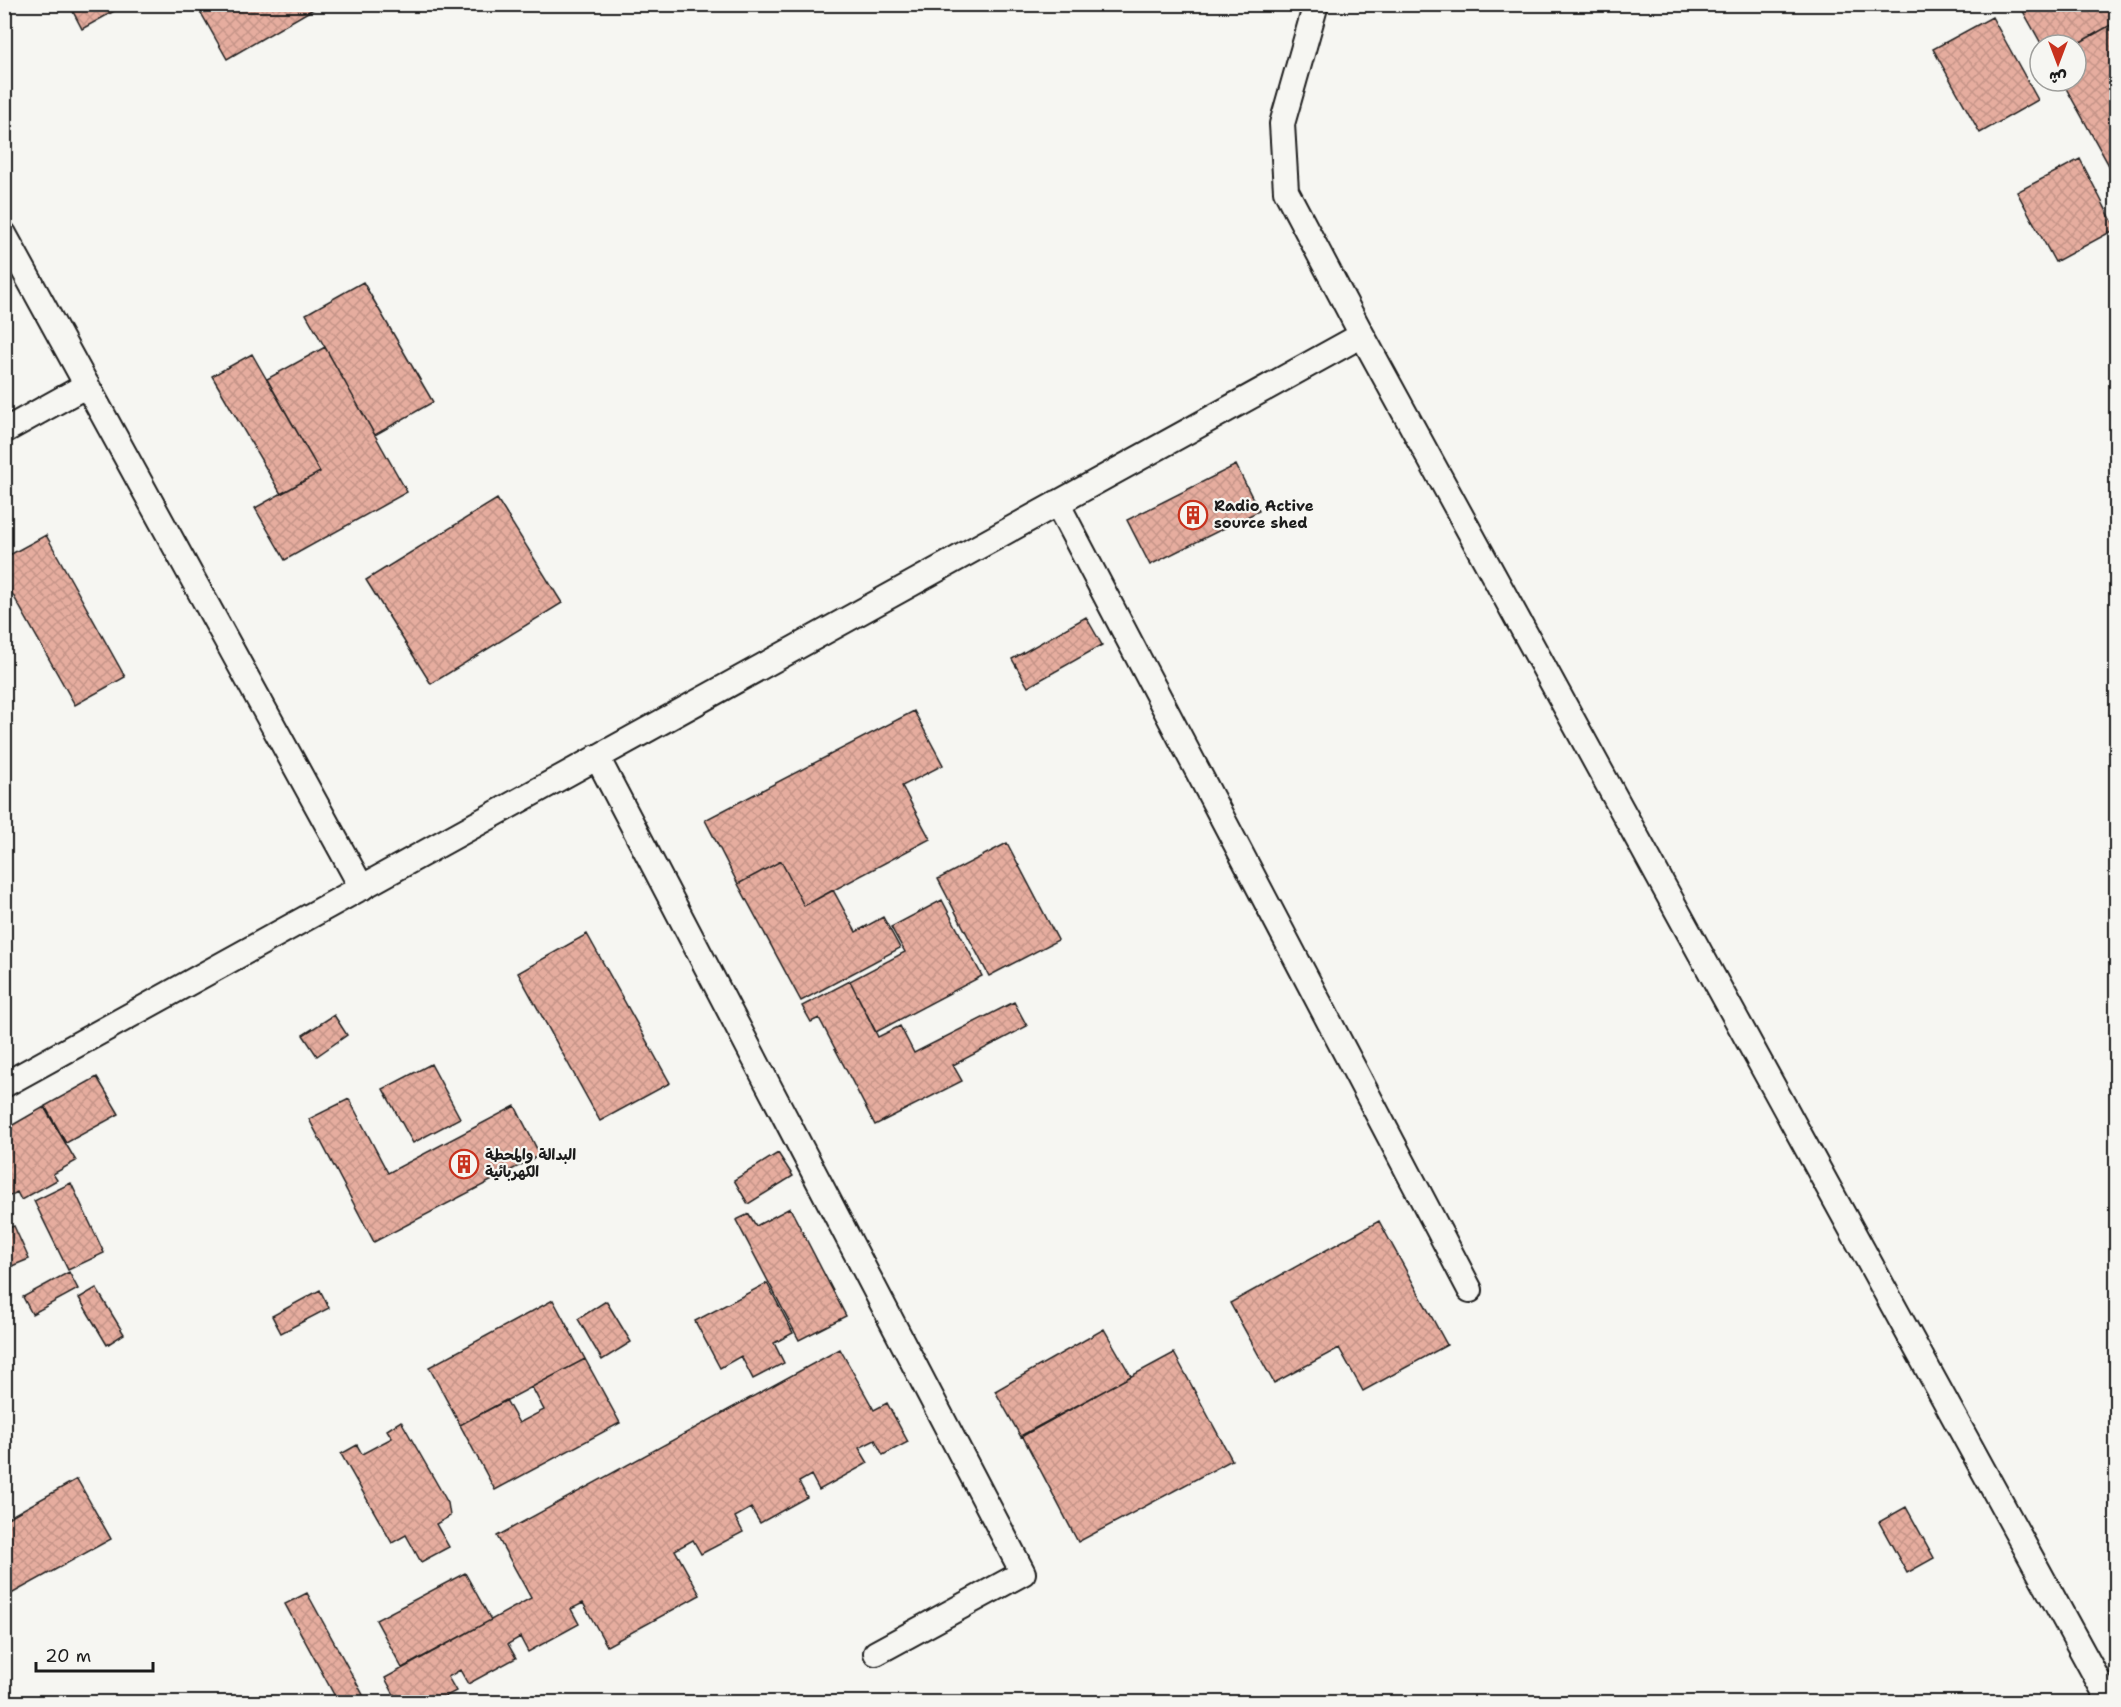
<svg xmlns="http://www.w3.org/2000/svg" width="2121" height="1707" font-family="'Shantell Sans','Playpen Sans Arabic',sans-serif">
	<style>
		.building { fill: url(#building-cross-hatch); stroke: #1c1c1c; stroke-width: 1.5 }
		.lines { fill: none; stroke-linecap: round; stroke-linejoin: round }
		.lane-casing { stroke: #1c1c1c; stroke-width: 28 }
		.lane { stroke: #f6f6f2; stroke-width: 24 }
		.labels { text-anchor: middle; stroke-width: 4.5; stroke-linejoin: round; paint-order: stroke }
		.poi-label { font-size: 15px; font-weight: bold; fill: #1c1c1c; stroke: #f6f6f2; text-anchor: start }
	</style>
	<defs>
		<pattern id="building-cross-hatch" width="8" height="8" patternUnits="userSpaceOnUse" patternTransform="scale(1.5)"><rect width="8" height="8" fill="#e6ad9f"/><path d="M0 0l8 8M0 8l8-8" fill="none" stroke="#c59488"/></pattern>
	</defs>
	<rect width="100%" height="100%" fill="#f6f6f2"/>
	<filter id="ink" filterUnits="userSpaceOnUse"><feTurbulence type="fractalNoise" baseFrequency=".0167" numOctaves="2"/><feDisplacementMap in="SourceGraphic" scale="12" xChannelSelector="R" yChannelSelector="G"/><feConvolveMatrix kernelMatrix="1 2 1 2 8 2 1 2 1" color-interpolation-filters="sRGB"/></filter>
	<g filter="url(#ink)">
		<path class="building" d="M69,4H115L118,9L82,29Z
			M196,4H322L227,59Z
			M2019,4H2116V22L2075,45H2042Z
			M1992,17L2038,100L1980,133L1933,49Z
			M2116,22V178L2062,81H2076L2075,45Z
			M2080,159L2116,229L2055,262L2017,192Z
			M363,282L433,402L375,435L306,314Z
			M325,347L407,492L285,560L255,508L320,472L267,379Z
			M252,354L320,472L281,494L212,376Z
			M1236,465L1259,511L1150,565L1127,520Z
			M497,499L562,603L431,684L366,580Z
			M46,535L125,677L75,705L4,579V558Z
			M1086,617L1102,645L1028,687L1012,659Z
			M914,711L943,765L902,786L930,839L804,906L781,861L738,884L705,820Z
			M1007,843L1058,940L989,976L938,879Z
			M781,861L804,906L833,890L856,932L883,917L900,948L801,1001L738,884Z
			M942,900L982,976L876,1032L850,981L905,952L891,927Z
			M587,934L670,1083L600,1121L518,973Z
			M850,981L878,1037L900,1026L914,1053L1014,1002L1027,1026L953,1065L962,1081L875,1125L819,1018L811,1022L802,1006Z
			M334,1015L347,1035L317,1056L303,1035Z
			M431,1064L460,1118L413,1143L383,1089Z
			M97,1077L119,1114L66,1143L45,1106Z
			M349,1099L388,1173L515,1106L540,1155L374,1242L309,1119Z
			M44,1107L76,1161L53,1174L57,1180L21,1200L17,1192L4,1199V1130Z
			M778,1153L793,1176L748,1204L734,1180Z
			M71,1183L104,1253L68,1270L34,1201Z
			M790,1208L846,1316L799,1340L736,1220L749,1214L756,1226Z
			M1379,1221L1447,1345L1363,1391L1339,1348L1274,1383L1230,1303Z
			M14,1226L29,1259L7,1268L4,1262V1230Z
			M69,1272L78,1289L32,1314L23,1297Z
			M767,1283L793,1333L774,1343L784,1363L753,1379L741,1356L720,1368L695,1321Z
			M96,1288L124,1334L107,1345L79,1298Z
			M320,1290L329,1308L281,1333L272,1316Z
			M553,1300L585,1359L460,1425L429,1367Z
			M606,1301L631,1342L602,1360L578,1319Z
			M1104,1329L1131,1376L1021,1437L995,1391Z
			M840,1349L874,1410L887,1403L908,1442L883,1455L875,1440L859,1448L868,1463L819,1490L811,1475L799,1482L807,1497L760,1523L751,1508L735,1517L743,1532L701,1554L693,1540L675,1550L700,1595L607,1646L583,1603L571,1609L579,1624L528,1652L520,1637L508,1644L516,1658L468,1684L460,1670L448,1677L456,1691L435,1702H398L385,1678L531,1598L497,1536Z
			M1174,1353L1232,1460L1078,1542L1022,1435Z
			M585,1359L620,1423L495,1490L460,1425L506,1400L519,1423L544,1410L532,1387Z
			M401,1421L448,1503L450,1516L436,1524L449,1547L421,1562L406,1535L392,1543L341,1454L357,1445L362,1454L392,1438L387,1430Z
			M77,1479L111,1539L4,1598V1520Z
			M1906,1507L1934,1558L1907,1573L1879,1522Z
			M465,1573L491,1620L402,1668L376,1620Z
			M307,1593L367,1702H338L285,1604Z"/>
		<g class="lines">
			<g class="lane-casing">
				<path id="lane" d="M1316,4L1282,124L1286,191L1362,335
					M4,234L362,888
					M4,431L87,385
					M1057,503L1470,1290
					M597,757L1023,1573L876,1653
					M4,1085L1362,335L2110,1702"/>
			</g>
			<use href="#lane" class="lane"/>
		</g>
	</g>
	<defs>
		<g id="building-ring" transform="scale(1.5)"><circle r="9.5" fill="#f6f6f2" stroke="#c8321e" stroke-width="1.5"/><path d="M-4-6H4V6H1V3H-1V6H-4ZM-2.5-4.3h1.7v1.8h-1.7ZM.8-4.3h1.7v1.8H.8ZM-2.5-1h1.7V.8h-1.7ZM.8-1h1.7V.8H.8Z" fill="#c8321e"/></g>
	</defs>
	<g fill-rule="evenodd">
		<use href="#building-ring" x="1193" y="515"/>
		<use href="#building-ring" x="464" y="1164"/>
	</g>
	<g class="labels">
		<g class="poi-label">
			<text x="1214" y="511">Radio Active<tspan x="1214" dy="17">source shed</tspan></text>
			<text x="485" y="1160">البدالة والمحطة<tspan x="485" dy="17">الكهربائية</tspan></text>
		</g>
	</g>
	<rect width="2121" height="1707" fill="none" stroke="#f6f6f2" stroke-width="24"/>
	<rect x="12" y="12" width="2097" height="1683" fill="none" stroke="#1c1c1c" stroke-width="2" filter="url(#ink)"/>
	<g transform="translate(2058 63) rotate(180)"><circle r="28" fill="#f6f6f2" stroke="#9f9f9c" stroke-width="1.5"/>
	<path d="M0-4.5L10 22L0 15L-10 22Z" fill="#c8321e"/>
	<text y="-9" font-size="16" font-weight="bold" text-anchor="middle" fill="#1c1c1c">ش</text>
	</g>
	<path d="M36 1662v9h117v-9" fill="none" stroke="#1c1c1c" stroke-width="3"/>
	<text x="45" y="1662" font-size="18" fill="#1c1c1c" stroke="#f6f6f2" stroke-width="4.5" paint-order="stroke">20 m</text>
</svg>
